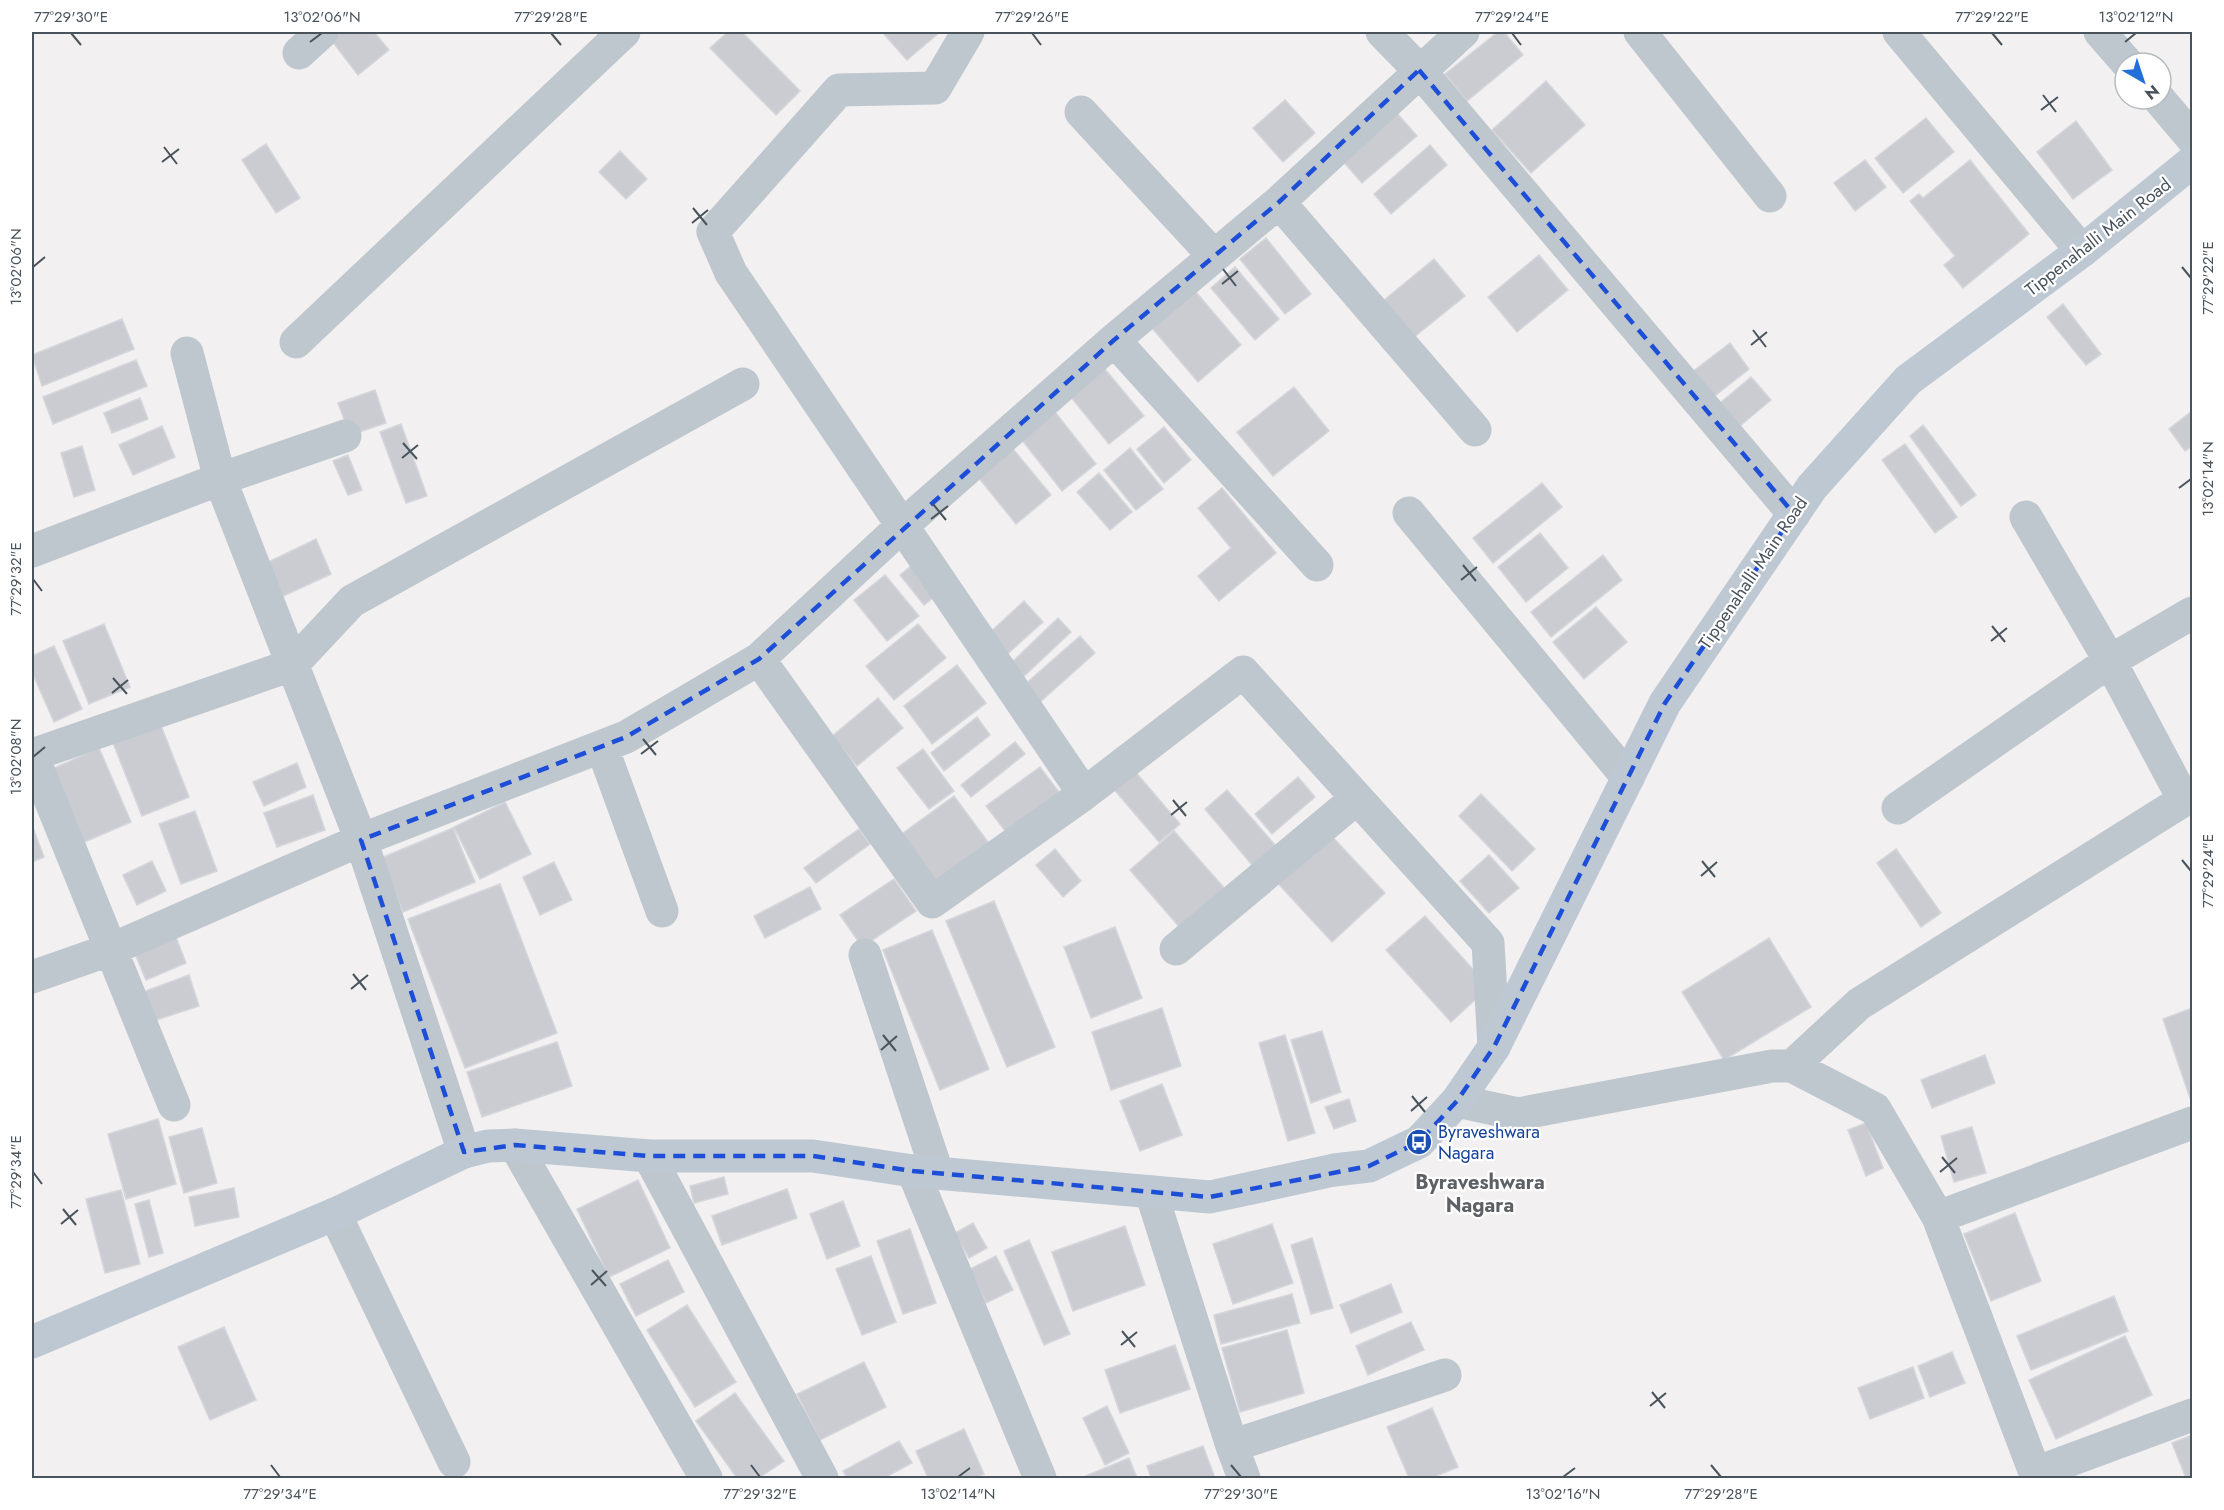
<svg xmlns="http://www.w3.org/2000/svg" width="2224" height="1510" font-family="Jost,sans-serif">
	<style>
		.building { fill: #caccd2; stroke: #d4d6db; stroke-width: 1.5 }
		.lines { fill: none; stroke-linecap: round; stroke-linejoin: round }
		.street { stroke: #bfc7ce; stroke-width: 33 }
		.secondary { stroke: #bec8d2; stroke-width: 33 }
		.marked { fill: none; stroke: #1d4ed8; stroke-width: 4.5; stroke-dasharray: 12 8; stroke-linejoin: round }
		.ticks { fill: none; stroke: #49535c; stroke-width: 2 }
		.labels { text-anchor: middle; stroke-width: 4.5; stroke-linejoin: round; paint-order: stroke }
		.street-label { font-size: 18px; fill: #49535c; stroke: #fff }
		.transit-label { font-size: 18px; fill: #164399; stroke: #fff; text-anchor: start }
		.neighbourhood-label { font-size: 20px; font-weight: bold; fill: #5d6064; stroke: #fff }
		.neatline { fill: none; stroke: #49535c; stroke-width: 2 }
		.ticks-label { font-size: 15px; text-anchor: middle; fill: #49535c }
	</style>
	<rect width="100%" height="100%" fill="#f2f0f0"/>
	<path class="building" d="M325,32H374L389,50L358,75Z
		M728,32H742L800,91L776,115L710,48Z
		M882,32H940L907,60Z
		M1498,32H1504L1523,55L1467,101L1445,74Z
		M1546,81L1585,125L1531,173L1492,130Z
		M1285,100L1315,133L1283,162L1253,128Z
		M1396,112L1417,136L1362,183L1341,159Z
		M1926,118L1954,152L1903,193L1875,158Z
		M2076,121L2112,170L2073,199L2037,152Z
		M266,144L300,198L276,213L242,160Z
		M1430,145L1447,165L1391,214L1374,194Z
		M620,151L647,179L626,199L599,172Z
		M1865,160L1886,187L1855,211L1834,183Z
		M1970,160L2029,234L1963,288L1944,265L1955,256L1910,201L1919,194L1923,198Z
		M1266,238L1311,294L1285,314L1240,259Z
		M1539,255L1568,290L1517,332L1488,297Z
		M1434,259L1465,296L1408,342L1378,305Z
		M1235,267L1279,319L1255,340L1211,288Z
		M1195,291L1241,345L1198,382L1152,328Z
		M2063,304L2101,354L2086,365L2047,317Z
		M122,319L134,349L42,386L32,355Z
		M1730,343L1749,369L1707,402L1687,376Z
		M136,360L147,386L53,424L43,397Z
		M1104,368L1144,416L1109,444L1070,396Z
		M1751,377L1771,400L1734,431L1714,408Z
		M1294,387L1329,431L1273,476L1237,432Z
		M375,390L386,423L350,435L338,403Z
		M140,398L148,419L112,433L104,413Z
		M2192,411V446L2185,451L2169,429Z
		M1055,412L1096,464L1062,491L1022,440Z
		M401,424L427,496L406,503L380,432Z
		M1923,425L1976,495L1961,506L1910,436Z
		M162,426L175,457L133,475L119,445Z
		M1164,427L1191,460L1164,483L1137,449Z
		M1009,444L1051,495L1016,524L974,472Z
		M1905,444L1957,517L1935,533L1882,460Z
		M82,446L95,490L74,497L61,453Z
		M1130,448L1163,489L1136,510L1104,470Z
		M348,455L362,490L348,495L333,461Z
		M1099,473L1132,512L1110,530L1077,492Z
		M1542,483L1562,507L1493,563L1473,538Z
		M1222,488L1276,553L1219,601L1198,576L1231,548L1198,508Z
		M1540,533L1568,568L1526,602L1498,567Z
		M316,539L331,574L279,598L264,564Z
		M1603,555L1622,580L1551,637L1531,612Z
		M917,561L941,592L924,605L900,575Z
		M885,575L919,616L887,641L854,600Z
		M1024,601L1043,622L1003,658L984,638Z
		M1596,607L1627,642L1584,679L1553,642Z
		M1058,618L1071,632L1020,680L1007,667Z
		M104,624L130,687L89,704L63,641Z
		M918,624L946,658L894,700L866,666Z
		M1080,636L1095,653L1039,703L1023,686Z
		M54,646L82,709L54,722L32,672V656Z
		M957,665L986,703L932,744L904,706Z
		M878,698L903,728L857,766L832,736Z
		M977,717L990,735L944,771L931,753Z
		M160,723L189,797L142,816L113,743Z
		M1015,742L1025,754L971,797L961,785Z
		M99,748L131,822L82,843L50,770Z
		M923,749L954,791L929,809L897,768Z
		M297,763L306,787L264,806L253,782Z
		M1040,767L1065,800L1012,840L986,806Z
		M1133,769L1180,824L1159,842L1112,787Z
		M1298,777L1315,797L1272,834L1255,814Z
		M1227,790L1276,846L1252,865L1205,809Z
		M1481,794L1535,849L1512,871L1459,816Z
		M313,795L325,830L277,847L264,813Z
		M954,796L991,846L936,886L899,836Z
		M505,802L531,854L480,879L454,827Z
		M195,811L217,871L181,884L159,824Z
		M32,825L44,857L32,862Z
		M453,828L475,882L403,912L381,858Z
		M859,829L870,844L816,883L804,868Z
		M1326,830L1385,893L1332,942L1273,878Z
		M1174,831L1226,890L1181,929L1130,870Z
		M1055,849L1081,881L1063,897L1036,865Z
		M1896,849L1941,913L1921,927L1877,863Z
		M1489,855L1519,888L1489,913L1460,881Z
		M152,861L166,891L137,905L123,875Z
		M554,862L572,900L540,915L523,877Z
		M894,879L916,911L862,947L840,915Z
		M500,884L557,1033L465,1068L408,919Z
		M810,887L821,909L765,938L754,916Z
		M994,901L1055,1047L1007,1067L946,921Z
		M1425,916L1489,987L1451,1022L1386,950Z
		M1115,927L1142,998L1091,1018L1064,947Z
		M932,930L989,1069L940,1090L883,950Z
		M174,932L186,963L146,980L133,949Z
		M1769,938L1811,1007L1724,1060L1682,992Z
		M189,975L199,1006L153,1021L143,992Z
		M1162,1008L1181,1066L1111,1090L1092,1032Z
		M2192,1008V1101H2191L2163,1019Z
		M1322,1031L1341,1092L1311,1103L1291,1040Z
		M1285,1035L1315,1133L1288,1141L1259,1043Z
		M557,1042L572,1086L482,1117L467,1072Z
		M1985,1055L1995,1083L1932,1108L1921,1080Z
		M1162,1084L1182,1135L1140,1151L1120,1101Z
		M1349,1099L1356,1121L1334,1129L1325,1107Z
		M158,1119L176,1184L126,1199L108,1134Z
		M1866,1123L1883,1168L1866,1176L1848,1130Z
		M1972,1127L1986,1173L1954,1182L1941,1136Z
		M202,1128L217,1183L184,1193L169,1137Z
		M724,1177L728,1194L694,1203L690,1186Z
		M638,1180L670,1248L609,1277L577,1209Z
		M234,1188L239,1217L195,1226L189,1197Z
		M787,1189L797,1218L722,1245L712,1216Z
		M121,1190L140,1264L105,1273L86,1199Z
		M149,1200L163,1253L149,1257L135,1204Z
		M843,1201L860,1246L827,1259L810,1214Z
		M2015,1213L2041,1281L1991,1301L1964,1234Z
		M973,1223L987,1248L969,1258L955,1233Z
		M1272,1224L1293,1283L1233,1304L1213,1244Z
		M1125,1226L1145,1285L1073,1311L1052,1252Z
		M910,1229L936,1303L903,1314L877,1241Z
		M1312,1238L1333,1308L1311,1314L1291,1245Z
		M1029,1240L1070,1334L1044,1345L1004,1251Z
		M871,1256L896,1322L862,1335L836,1269Z
		M996,1256L1013,1290L986,1303L970,1269Z
		M668,1260L684,1292L636,1316L620,1284Z
		M1391,1284L1402,1312L1351,1333L1340,1305Z
		M1292,1294L1300,1323L1221,1344L1214,1315Z
		M2114,1296L2128,1331L2031,1370L2017,1336Z
		M687,1305L736,1382L695,1407L647,1330Z
		M1411,1322L1424,1350L1368,1375L1356,1346Z
		M224,1327L256,1400L210,1420L178,1347Z
		M1287,1330L1304,1393L1240,1412L1222,1348Z
		M2125,1336L2152,1395L2056,1439L2029,1380Z
		M1175,1345L1190,1389L1120,1413L1105,1370Z
		M1952,1352L1965,1383L1930,1397L1918,1366Z
		M864,1362L886,1407L820,1440L797,1394Z
		M1913,1367L1924,1398L1870,1419L1858,1388Z
		M735,1393L784,1461L759,1478H737L696,1421Z
		M1107,1406L1129,1453L1105,1465L1083,1418Z
		M1432,1408L1458,1467L1431,1478H1409L1387,1427Z
		M964,1429L984,1474L975,1478H928L916,1451Z
		M2192,1435V1478H2186L2172,1443Z
		M899,1441L912,1463L884,1478H847L843,1471Z
		M1203,1446L1215,1478H1151L1147,1466Z
		M1129,1458L1137,1478H1081Z"/>
	<g class="lines">
		<path class="street" d="M968,32L935,88L839,90L713,232L731,273L1084,794
			M1382,32L1419,70L1794,514
			M1640,32L1770,196
			M1899,32L2082,251
			M2100,32L2127,63
			M299,53L322,32
			M2159,99L2192,138
			M1081,112L1214,256
			M1279,202L1475,430
			M1114,340L1317,565
			M296,342L624,32
			M187,353L220,479L361,840L464,1152
			M1409,513L1628,778
			M32,551L220,479L345,436
			M759,659L932,902L1084,794L1243,672L1488,943L1494,1047
			M602,747L662,911
			M32,755L292,665L352,601L743,384
			M32,755L174,1105
			M1898,808L2110,661L2192,613
			M1176,949L1357,798
			M865,955L937,1172
			M32,977L112,949L361,840L626,737L759,659L903,525L1114,340L1279,202L1463,32
			M1792,1066L1859,1004L2184,800L2110,661L2026,517
			M1457,1101L1518,1114L1772,1066H1792L1875,1109L1938,1217L2037,1478
			M515,1145L706,1478
			M649,1156L822,1478
			M913,1171L1040,1478
			M1151,1192L1232,1446L1244,1478
			M335,1214L454,1462
			M1938,1217L2192,1123
			M1232,1446L1445,1375
			M2035,1473L2192,1415"/>
		<path class="secondary" d="M32,1342L335,1214L464,1152L488,1146L515,1145L649,1156H813L913,1171L1210,1197L1334,1170L1369,1166L1419,1142L1457,1101L1494,1047L1665,703L1812,487L1908,380L2082,251L2192,162"/>
	</g>
	<path class="marked" d="M1419,70L1794,514L1665,703L1494,1047L1457,1101L1419,1142L1369,1166L1210,1197L913,1171L813,1156H649L515,1145L464,1152L361,840L626,737L759,659L1114,340L1279,202Z"/>
	<path class="ticks" d="M71,33L81,45M551,33L561,45M1032,33L1041,45M1512,33L1521,45M1992,33L2002,45M310,42L322,33M2125,42L2136,33M2043,95L2056,112M2041,110L2058,97M164,147L177,164M162,162L179,149M693,208L707,225M692,223L708,210M33,267L45,257M2182,267L2191,278M1223,269L1236,286M1222,284L1238,271M1753,330L1766,347M1751,345L1767,332M403,443L417,459M402,458L418,445M2179,488L2191,479M933,504L946,520M931,519L948,506M1463,565L1476,581M33,579L42,591M1461,580L1477,567M1992,626L2005,642M1991,641L2007,628M113,678L127,694M112,693L128,680M643,739L656,755M641,754L658,741M33,757L45,747M1173,800L1186,816M1171,815L1187,802M2182,860L2191,871M1702,861L1715,877M1701,876L1717,862M353,974L366,990M351,989L368,975M883,1035L896,1051M881,1050L897,1036M1412,1096L1425,1112M1411,1111L1427,1097M1942,1157L1955,1173M33,1172L42,1184M1940,1172L1957,1158M63,1209L76,1225M61,1224L78,1210M592,1270L606,1286M591,1285L607,1271M1122,1331L1135,1347M1121,1345L1137,1332M1652,1392L1665,1408M1650,1406L1666,1393M271,1465L280,1477M751,1465L760,1477M1231,1465L1241,1477M1711,1465L1721,1477M958,1477L970,1468M1563,1477L1575,1468"/>
	<defs>
		<g id="bus-disc" transform="scale(1.35)"><circle r="9.5" fill="#1a4fb4" stroke="#fff"/><path d="M-5-6H5V4H4V6H2V4H-2V6H-4V4H-5ZM-3.5-4V0h7V-4ZM-3.5 1.2v1.5H-2V1.2ZM2 1.2v1.5H3.5V1.2Z" fill="#fff"/></g>
	</defs>
	<g fill-rule="evenodd">
		<use href="#bus-disc" x="1419" y="1142"/>
	</g>
	<g class="labels">
		<g class="street-label">
			<text transform="translate(2098 237) rotate(-38)" y="6">Tippenahalli Main Road</text>
			<text transform="translate(1753 573) rotate(-56)" y="6">Tippenahalli Main Road</text>
		</g>
		<g class="transit-label">
			<text x="1438" y="1138">Byraveshwara<tspan x="1438" dy="21">Nagara</tspan></text>
		</g>
		<g class="neighbourhood-label">
			<text x="1480" y="1189">Byraveshwara<tspan x="1480" dy="23">Nagara</tspan></text>
		</g>
	</g>
	<rect width="2224" height="1510" fill="none" stroke="#ffffff" stroke-width="66"/>
	<g transform="translate(2143 81) rotate(141)"><circle r="28" fill="#ffffff" stroke="#b6babe" stroke-width="1.5"/>
	<path d="M0-4.5L10 22L0 15L-10 22Z" fill="#226fda"/>
	<text y="-9" font-size="16" font-weight="bold" text-anchor="middle" fill="#49535c">N</text>
	</g>
	<rect x="33" y="33" width="2158" height="1444" class="neatline"/>
	<g class="ticks-label">
		<text x="71" y="22">77°29'30"E</text>
		<text x="322" y="22">13°02'06"N</text>
		<text x="551" y="22">77°29'28"E</text>
		<text x="1032" y="22">77°29'26"E</text>
		<text x="1512" y="22">77°29'24"E</text>
		<text x="1992" y="22">77°29'22"E</text>
		<text x="2136" y="22">13°02'12"N</text>
		<text transform="translate(16 267) rotate(-90)" y="5">13°02'06"N</text>
		<text transform="translate(2208 278) rotate(-90)" y="5">77°29'22"E</text>
		<text transform="translate(2208 479) rotate(-90)" y="5">13°02'14"N</text>
		<text transform="translate(16 579) rotate(-90)" y="5">77°29'32"E</text>
		<text transform="translate(16 757) rotate(-90)" y="5">13°02'08"N</text>
		<text transform="translate(2208 871) rotate(-90)" y="5">77°29'24"E</text>
		<text transform="translate(16 1172) rotate(-90)" y="5">77°29'34"E</text>
		<text x="280" y="1499">77°29'34"E</text>
		<text x="760" y="1499">77°29'32"E</text>
		<text x="958" y="1499">13°02'14"N</text>
		<text x="1241" y="1499">77°29'30"E</text>
		<text x="1563" y="1499">13°02'16"N</text>
		<text x="1721" y="1499">77°29'28"E</text>
	</g>
</svg>
